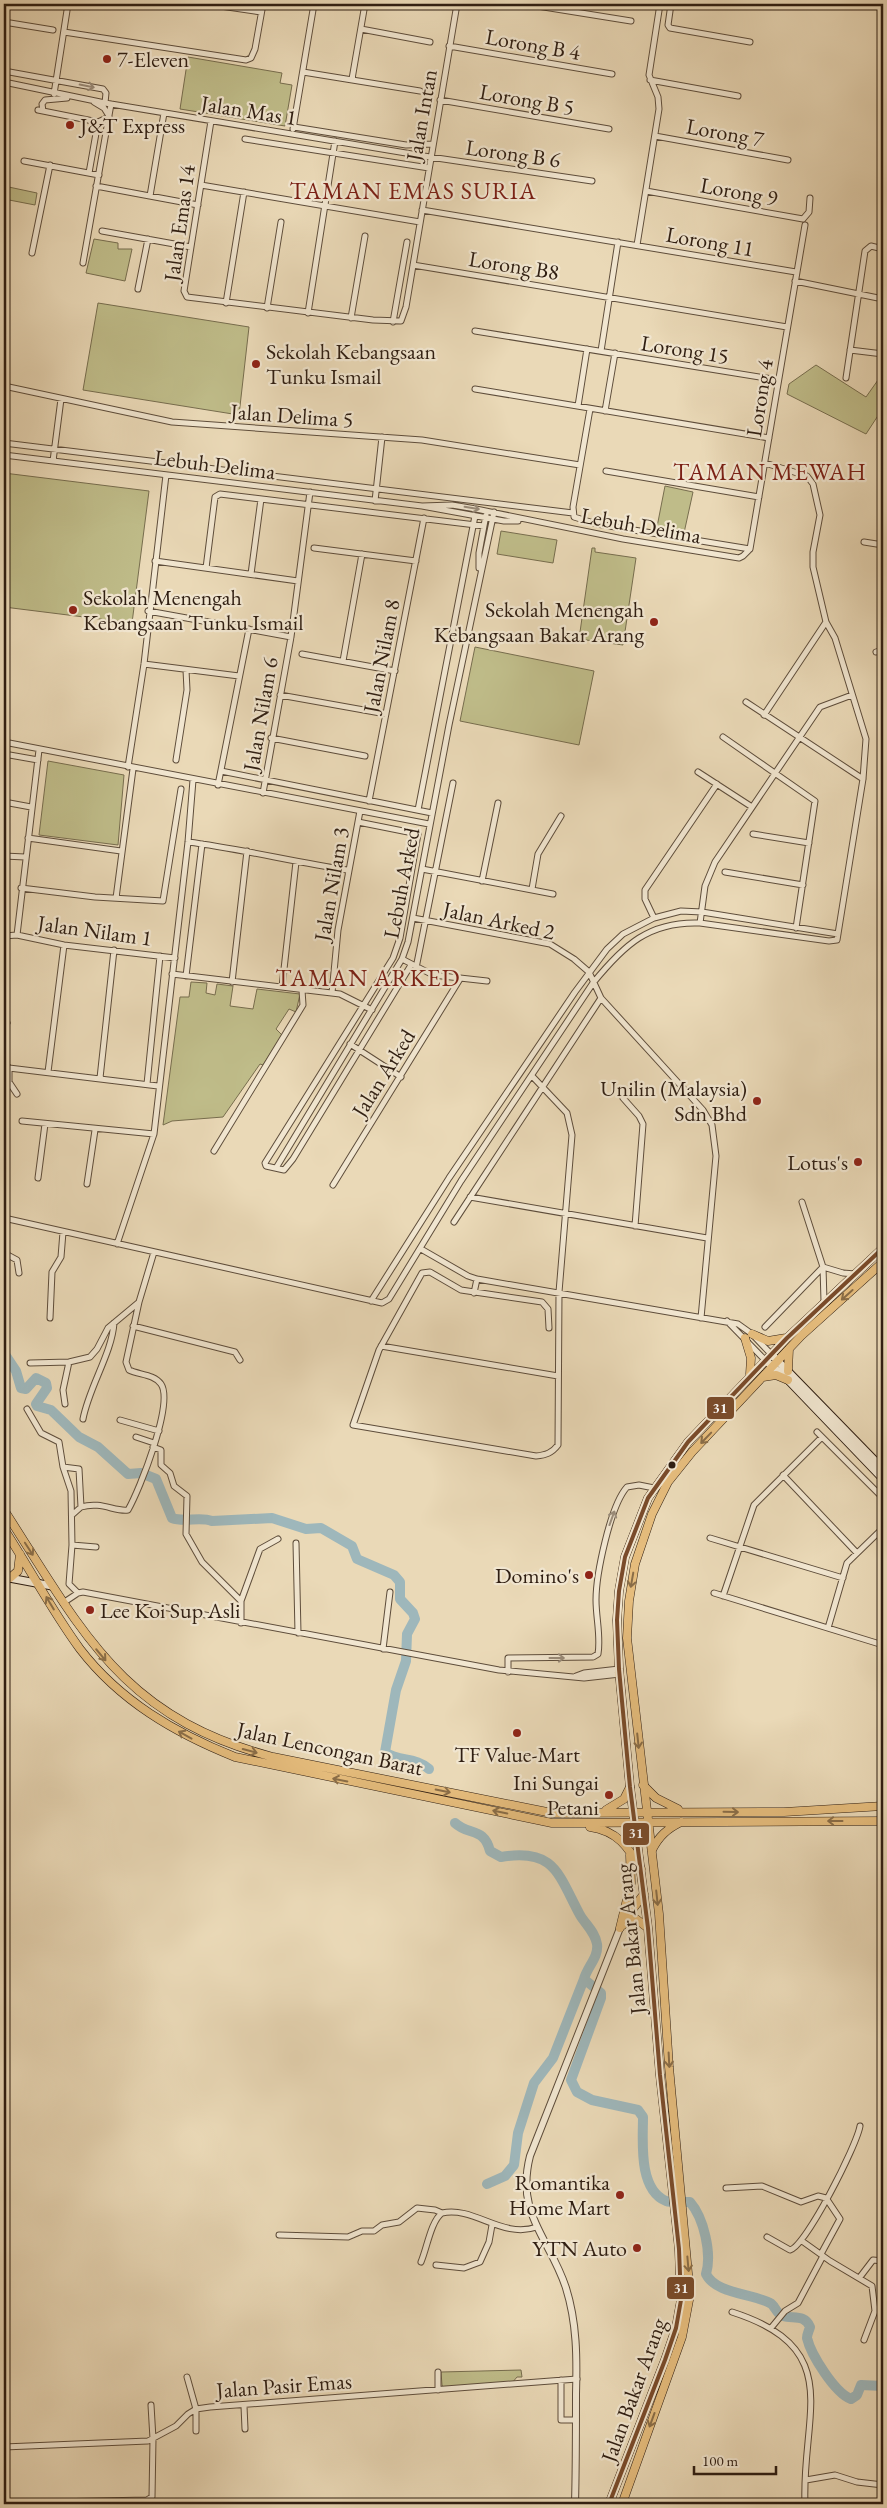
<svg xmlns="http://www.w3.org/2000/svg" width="887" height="2508" font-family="'EB Garamond',serif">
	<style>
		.green { fill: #bfbc89; stroke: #776d4e }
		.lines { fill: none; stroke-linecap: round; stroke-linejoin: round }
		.river { stroke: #9eb7bb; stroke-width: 10 }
		.minor-casing { stroke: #5e4d3b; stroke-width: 7 }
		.tertiary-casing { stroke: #5e4d3b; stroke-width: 8 }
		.secondary-casing { stroke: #2f1e12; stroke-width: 9 }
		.primary-casing { stroke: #2f1e12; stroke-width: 9 }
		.trunk-casing { stroke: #2f1e12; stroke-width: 9 }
		.minor { stroke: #f1e6d0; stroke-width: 5 }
		.tertiary { stroke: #f1e6d0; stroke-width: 6 }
		.secondary { stroke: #f1e6d0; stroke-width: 7 }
		.primary { stroke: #e5bc7c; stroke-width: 8 }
		.trunk { stroke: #e5bc7c; stroke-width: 8 }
		.bus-1-casing { stroke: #f1e6d0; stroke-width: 8 }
		.bus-1 { stroke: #7a4b2a; stroke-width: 4 }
		.oneway { stroke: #9a8c7a }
		.oneway2 { stroke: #8a6d47 }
		.poi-dot { fill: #8f2418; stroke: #f1e6d0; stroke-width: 2 }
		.bus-dot { fill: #2f1e12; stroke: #f1e6d0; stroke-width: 2 }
		.labels { text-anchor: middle; stroke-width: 4.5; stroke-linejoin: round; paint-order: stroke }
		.street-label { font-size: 22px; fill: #2f1e12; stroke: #f1e6d0 }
		.poi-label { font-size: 22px; fill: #2f1e12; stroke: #f1e6d0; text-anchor: end }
		.neighbourhood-label { font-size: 24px; letter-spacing: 1px; fill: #7a1f14; stroke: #f1e6d0 }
		.line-badge { stroke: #f1e6d0; stroke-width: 2 }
		.badge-label { font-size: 14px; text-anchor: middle; font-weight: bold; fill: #fff }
	</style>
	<rect width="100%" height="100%" fill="#ead9b7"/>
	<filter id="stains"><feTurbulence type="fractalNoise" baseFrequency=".004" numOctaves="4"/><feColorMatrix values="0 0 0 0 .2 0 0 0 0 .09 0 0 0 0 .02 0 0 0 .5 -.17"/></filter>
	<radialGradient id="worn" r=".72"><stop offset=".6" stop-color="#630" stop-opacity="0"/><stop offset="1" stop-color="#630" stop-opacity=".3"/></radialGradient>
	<path class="green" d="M188,57L282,73L280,83L292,85L285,126L180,109Z
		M4,186L37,193L35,205L4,199Z
		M94,239L118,243V249H132L125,281L86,273Z
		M98,303L249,327L239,415L83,390Z
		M816,365L866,397L878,380L883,384V408L866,434L787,394L789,384Z
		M4,473L149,491L132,623L4,607Z
		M665,486L693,492L684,533L657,527Z
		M501,531L557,540L553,563L497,554Z
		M592,548H595V552L636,558L623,645L579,639Z
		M475,647L594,671L579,745L460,721Z
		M48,761L124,775L118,845L39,835Z
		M191,982L207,983L206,993L215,995L217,984L233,986L230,1006L253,1009L257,989L300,994L296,1012L289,1009L276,1029L282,1035L263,1065L260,1064L223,1117L172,1121L163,1125L180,997H189Z
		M521,2370L522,2377H517L512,2383L444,2388L442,2385L441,2372Z"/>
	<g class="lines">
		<path class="river" d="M4,1353L16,1371L21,1388L26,1389L36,1378L46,1383L47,1388L36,1404L37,1406L51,1410L79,1437L98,1447L128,1474L141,1473L156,1479L172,1518C185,1523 199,1516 212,1521L272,1518L306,1529L321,1528L352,1546L357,1559L394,1575L400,1582V1599L413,1613L415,1619L407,1634L406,1661L396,1690L385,1752C399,1762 416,1757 429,1769
			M455,1823C469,1836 484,1827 490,1851L501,1857C555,1848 558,1874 580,1915C586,1925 595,1932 597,1944C599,1957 587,1967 584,1979L601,1993V1998L571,2080L577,2092L592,2100L638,2110L643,2117C643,2141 638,2189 666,2201C672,2203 683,2202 690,2202C704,2218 712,2254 706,2274C716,2294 751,2293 770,2303C775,2305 776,2314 783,2316C793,2319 805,2314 810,2327C809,2331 807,2334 807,2338C811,2355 835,2393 851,2399L857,2395L861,2385L883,2386
			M487,2184L505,2176L514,2165L518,2133L534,2083L553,2058L584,1979"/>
		<g class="minor-casing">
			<path id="minor" d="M207,4L261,12
				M525,4L631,21
				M671,4L668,25L670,28L750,42
				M4,22L53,30
				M361,29L430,42
				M64,32L246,60L251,58L255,49L263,4
				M449,46L612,74
				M4,71L103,89L106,93L105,103
				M303,72L420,91
				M352,79L365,4
				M650,80L738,96
				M4,82L105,103L430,157L592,181
				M54,94L68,4
				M440,100L609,129
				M94,102L104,108L109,116
				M38,110L98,122L109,117
				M43,111L42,104L45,100L67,98
				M211,121L184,291L187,297L373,320L401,321L406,307L457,4
				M294,127L406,145L433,144
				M293,129L314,4
				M655,136L788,160
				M245,139L429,168
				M24,161L99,175
				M89,173L98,122
				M201,185L420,222
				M96,186L198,205
				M646,191L803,219L809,212L810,198
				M150,196L164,113
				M422,210L796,272
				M102,231L191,247
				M637,245L659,109L658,97L649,75L660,4
				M32,253L50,165
				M83,263L111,104
				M413,265L787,327
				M795,281L883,299
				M138,289L148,239
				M226,303L244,192
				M267,308L281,222
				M308,313L335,141
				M351,318L365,236
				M393,322L407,242
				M475,331L778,380
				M850,350L883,354
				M601,351L618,242
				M846,378L865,251L871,246L883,249
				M4,386L172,422L422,440L580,465
				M475,389L769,438
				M578,406L587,349
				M590,409L573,507L574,517L597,524L750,549
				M605,411L615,353
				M4,443L573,513
				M4,455L422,506L504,521H518
				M53,461L61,399
				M606,471L759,497
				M375,501L382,437
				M422,506L452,505L476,509L623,539L739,558L743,556L750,549L805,225
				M864,542L883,545
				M314,548L416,561
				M155,561L298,581
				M206,568L215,497L220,494L484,526
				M479,568V553L486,515
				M251,574L261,499
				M148,611L291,637
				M876,652L883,650
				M302,654L395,671
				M343,661L362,554
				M144,664L239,676
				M280,695L386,714
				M746,702L863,779
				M764,715L826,622
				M723,737L815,801L796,928
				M271,738L365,756
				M4,742L429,824
				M4,754L38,760
				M176,760L187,690L186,670
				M128,767L144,664L166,475
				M221,771L432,813
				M698,772L752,807
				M218,785L249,629
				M263,793L291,637L310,492
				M369,801L424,518
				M4,802L31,807
				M418,810L475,516
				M358,822L418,834L400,938L393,958L265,1163L266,1166L284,1170L293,1159L411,965
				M753,834L809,843
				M28,838L121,851
				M188,842C242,849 294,862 347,870
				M4,856L25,857
				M422,869L553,894
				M725,872L803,885
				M482,881L498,803
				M21,888L95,897L163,901L181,789
				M532,889L538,854L561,816
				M116,898L133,769
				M413,918L550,944L574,959L589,972L601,998L703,1110L712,1125L716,1156L701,1318
				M654,918L645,899V890L717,784
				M700,923L705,886L715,862L820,707L852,695
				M17,935L39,750
				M4,936L17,935L64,945L175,958
				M402,959L433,975L487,981
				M416,968L453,783
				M172,974L340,994L372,1010
				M186,976L202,844
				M232,982L247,851
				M282,987L296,862
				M332,993L338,930L360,811
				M4,1028L7,1023
				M350,1044L401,1077
				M4,1062L9,1068L158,1086
				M9,1068V1082L17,1094
				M48,1072L64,945
				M532,1076L567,1113L572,1135L559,1292L558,1445C552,1453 546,1455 536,1456L353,1425L379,1350L422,1273L430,1272L461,1290L542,1302L548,1309L549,1328
				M100,1078L114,950
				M147,1084L160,956
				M623,1098L639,1116L643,1124L635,1226
				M22,1121L154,1134
				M214,1151L303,1005L302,990
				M276,1168L402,959L408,942L449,725L494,512
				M38,1178L45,1124
				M87,1184L95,1130
				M333,1185L460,979
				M470,1197L707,1238
				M802,1202L823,1267L824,1301
				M4,1218L382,1303L389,1299L461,1181L593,983C624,945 649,921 700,923L829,941L837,940L863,779L866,739L835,638L826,622L813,567V552L820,515L813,484L807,476L765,463
				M454,1222L601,998
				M117,1244L154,1134L188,842L193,780
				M421,1249L468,1276L477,1279L738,1324L752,1334L771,1354
				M4,1253L17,1260L19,1273
				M823,1267L843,1273L855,1274
				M474,1293L477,1279
				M371,1301L449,1178L575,992L607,949L623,934L654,918L681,911L702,912L838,934
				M50,1318L52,1272L61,1257L63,1232
				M727,1321L765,1360
				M133,1326L235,1352L240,1360
				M765,1327L823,1267
				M381,1346L558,1376
				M30,1363L69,1362L90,1357L97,1349L108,1328L138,1303
				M65,1404L63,1390L69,1362
				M27,1409L41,1433L59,1442L63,1467L79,1469L81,1507L72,1515
				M83,1419C89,1387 112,1353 114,1323
				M120,1420L159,1431
				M817,1432L883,1498
				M136,1437L154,1443
				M153,1447L161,1450V1465L170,1473L174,1486L187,1496L186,1534L202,1562L241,1601V1623
				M63,1467L71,1491L72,1545L69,1584L78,1593
				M783,1475L857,1553
				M81,1507C101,1501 115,1512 128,1510C140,1489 174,1403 161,1384C154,1374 139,1375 129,1370L126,1362L139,1302L154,1252
				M710,1538L843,1578
				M296,1543L298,1633
				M72,1545L96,1547
				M714,1593L883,1645
				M723,1596L754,1505L822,1437
				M241,1601L260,1549L278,1539
				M63,1603L78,1593L83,1592L499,1670L584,1678L620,1674
				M828,1628L847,1563L883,1528
				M383,1649L390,1592
				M508,1672V1658L593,1657L598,1654C601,1637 596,1618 596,1600C596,1575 610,1506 627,1487L639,1485L654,1488
				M576,1676L584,1673L619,1669
				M726,2188L762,2186L801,2202L818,2196L826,2198L840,2219L821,2254
				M279,2235L348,2237L362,2231H374L382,2225L399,2222L417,2208L435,2210L442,2213
				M767,2237L790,2250C806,2246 857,2145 860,2126
				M802,2241L830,2261L872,2286L875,2311L864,2340
				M421,2262C427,2248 431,2221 442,2213C475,2206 501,2239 537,2227
				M436,2265L464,2268L480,2262L489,2242L492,2225
				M860,2277L873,2260L883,2261
				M732,2312C847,2349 801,2414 805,2504
				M771,2328L785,2311L798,2303L823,2256
				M187,2377L196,2409V2431
				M561,2380V2420H576
				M438,2390V2372
				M244,2406L245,2429
				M4,2447L148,2441L176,2426L188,2414L196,2409L210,2407L577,2379
				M806,2480L835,2475L857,2482L883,2485
				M4,2503L147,2500L152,2497L153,2439L151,2405"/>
		</g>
		<g class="tertiary-casing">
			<path id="tertiary" d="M575,2504C576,2467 576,2431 576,2394C577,2358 577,2323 566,2288C550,2238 515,2215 530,2156L620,1928"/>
		</g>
		<g class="secondary-casing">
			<path id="secondary" d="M771,1354L883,1469
				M765,1360L788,1380L883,1479
				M4,1577L52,1586"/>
		</g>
		<g class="primary-casing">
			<path id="primary" d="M752,1334L768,1341L786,1338
				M745,1338L751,1358L750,1374
				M788,1371L789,1349
				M763,1377L776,1375L788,1380
				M623,1922L644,1894
				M623,1925L627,1920L636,1919L648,1928
				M609,2504L665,2360L676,2328L681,2300L679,2249L660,2075L648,1928L630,1787L619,1669L617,1620L619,1591L625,1557L648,1498L688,1442L787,1338L883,1248
				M622,2504L682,2337L690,2295L669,2067L659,1914L627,1638L629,1601L635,1564L652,1514L668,1482L692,1452L801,1336L883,1262"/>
		</g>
		<g class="trunk-casing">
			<path id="trunk" d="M4,1510C83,1632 121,1717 273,1757L552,1813L784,1812L883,1806
				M4,1529C30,1569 52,1611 80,1649C120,1701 175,1733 235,1757L552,1823L883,1821
				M10,1578L18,1571L20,1554
				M643,1785L656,1798L678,1809
				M606,1810L624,1799L630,1787
				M590,1827C618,1831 628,1847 641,1869
				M652,1850C659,1836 667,1829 681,1822
				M620,1928L631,1883L630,1855"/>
		</g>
		<use href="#minor" class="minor"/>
		<use href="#tertiary" class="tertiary"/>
		<use href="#secondary" class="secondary"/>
		<use href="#primary" class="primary"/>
		<use href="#trunk" class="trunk"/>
		<g class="bus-1-casing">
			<path id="bus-1" d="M609,2504L665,2360L676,2328L681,2300L679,2249L660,2075L648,1928L630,1787L619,1669L617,1620L619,1591L625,1557L648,1498L688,1442L787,1338L883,1248"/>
		</g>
		<use href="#bus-1" class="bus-1"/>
	</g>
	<defs><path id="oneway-shaft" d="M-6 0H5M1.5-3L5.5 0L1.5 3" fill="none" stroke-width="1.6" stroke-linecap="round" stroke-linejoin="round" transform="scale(1.25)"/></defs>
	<g class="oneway">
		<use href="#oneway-shaft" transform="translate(87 86) rotate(11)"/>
		<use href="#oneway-shaft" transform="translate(472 508) rotate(9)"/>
		<use href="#oneway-shaft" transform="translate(612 1518) rotate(-70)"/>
		<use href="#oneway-shaft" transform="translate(557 1658)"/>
	</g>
	<g class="oneway2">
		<use href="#oneway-shaft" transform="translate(847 1295) rotate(138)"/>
		<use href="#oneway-shaft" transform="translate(706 1438) rotate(134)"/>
		<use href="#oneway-shaft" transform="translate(29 1549) rotate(57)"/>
		<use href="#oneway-shaft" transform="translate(632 1580) rotate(100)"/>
		<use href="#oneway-shaft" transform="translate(50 1603) rotate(-121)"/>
		<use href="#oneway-shaft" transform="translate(101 1655) rotate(50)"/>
		<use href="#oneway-shaft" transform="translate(185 1735) rotate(-151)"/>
		<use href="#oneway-shaft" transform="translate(638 1741) rotate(84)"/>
		<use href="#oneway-shaft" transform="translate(250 1751) rotate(15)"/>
		<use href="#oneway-shaft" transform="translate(340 1780) rotate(-169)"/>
		<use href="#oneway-shaft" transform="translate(443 1791) rotate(11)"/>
		<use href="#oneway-shaft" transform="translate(500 1812) rotate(-168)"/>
		<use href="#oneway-shaft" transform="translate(731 1812) rotate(1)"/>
		<use href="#oneway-shaft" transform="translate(835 1821) rotate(180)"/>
		<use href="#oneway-shaft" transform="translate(657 1898) rotate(84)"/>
		<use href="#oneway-shaft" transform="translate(669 2060) rotate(87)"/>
		<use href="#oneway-shaft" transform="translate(688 2264) rotate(85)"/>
		<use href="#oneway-shaft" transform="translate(652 2420) rotate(110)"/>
	</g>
	<g class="poi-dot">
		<circle cx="107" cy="59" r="5"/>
		<circle cx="70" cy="125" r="5"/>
		<circle cx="256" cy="364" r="5"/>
		<circle cx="73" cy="610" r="5"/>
		<circle cx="654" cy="622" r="5"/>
		<circle cx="757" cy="1101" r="5"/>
		<circle cx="858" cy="1162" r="5"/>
		<circle cx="589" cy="1575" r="5"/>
		<circle cx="90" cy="1610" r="5"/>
		<circle cx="517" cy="1733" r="5"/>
		<circle cx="609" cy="1795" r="5"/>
		<circle cx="620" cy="2195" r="5"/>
		<circle cx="637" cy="2248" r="5"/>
	</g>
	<circle class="bus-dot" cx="672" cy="1465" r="4.5"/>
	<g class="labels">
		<g class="street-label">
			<text transform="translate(533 44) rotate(10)" y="8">Lorong B 4</text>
			<text transform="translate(527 99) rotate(10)" y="8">Lorong B 5</text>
			<text transform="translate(249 110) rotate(9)" y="8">Jalan Mas 1</text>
			<text transform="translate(421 115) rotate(-80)" y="8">Jalan Intan</text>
			<text transform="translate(725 132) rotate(10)" y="8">Lorong 7</text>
			<text transform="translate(513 153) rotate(8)" y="8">Lorong B 6</text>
			<text transform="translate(739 191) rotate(10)" y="8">Lorong 9</text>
			<text transform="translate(179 223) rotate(-82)" y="8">Jalan Emas 14</text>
			<text transform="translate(710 241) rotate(10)" y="8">Lorong 11</text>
			<text transform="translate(514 265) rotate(9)" y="8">Lorong B8</text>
			<text transform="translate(685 349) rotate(9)" y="8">Lorong 15</text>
			<text transform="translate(759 398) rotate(-81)" y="8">Lorong 4</text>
			<text transform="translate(292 415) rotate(4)" y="8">Jalan Delima 5</text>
			<text transform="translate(215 464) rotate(7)" y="8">Lebuh Delima</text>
			<text transform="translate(641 525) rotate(10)" y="8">Lebuh Delima</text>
			<text transform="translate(381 656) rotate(-79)" y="8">Jalan Nilam 8</text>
			<text transform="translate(260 714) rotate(-80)" y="8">Jalan Nilam 6</text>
			<text transform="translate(401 883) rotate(-79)" y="8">Lebuh Arked</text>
			<text transform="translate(331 884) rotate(-80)" y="8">Jalan Nilam 3</text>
			<text transform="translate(499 920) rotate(12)" y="8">Jalan Arked 2</text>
			<text transform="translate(95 930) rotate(8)" y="8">Jalan Nilam 1</text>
			<text transform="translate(383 1073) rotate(-58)" y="8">Jalan Arked</text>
			<text transform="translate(330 1748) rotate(12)" y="8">Jalan Lencongan Barat</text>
			<text transform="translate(630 1939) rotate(-96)" y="8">Jalan Bakar Arang</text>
			<text transform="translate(284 2385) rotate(-4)" y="8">Jalan Pasir Emas</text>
			<text transform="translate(633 2390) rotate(-70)" y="8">Jalan Bakar Arang</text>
		</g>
		<g class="poi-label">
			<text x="117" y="67" text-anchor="start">7-Eleven</text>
			<text x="80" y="133" text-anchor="start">J&amp;T Express</text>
			<text x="266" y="359" text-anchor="start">Sekolah Kebangsaan<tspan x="266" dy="25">Tunku Ismail</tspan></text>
			<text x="83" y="605" text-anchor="start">Sekolah Menengah<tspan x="83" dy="25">Kebangsaan Tunku Ismail</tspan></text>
			<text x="644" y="617">Sekolah Menengah<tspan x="644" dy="25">Kebangsaan Bakar Arang</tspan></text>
			<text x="747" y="1096">Unilin (Malaysia)<tspan x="747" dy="25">Sdn Bhd</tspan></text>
			<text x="848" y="1170">Lotus's</text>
			<text x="579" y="1583">Domino's</text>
			<text x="100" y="1618" text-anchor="start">Lee Koi Sup Asli</text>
			<text x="517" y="1762" text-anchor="middle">TF Value-Mart</text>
			<text x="599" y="1790">Ini Sungai<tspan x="599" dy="25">Petani</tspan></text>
			<text x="610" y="2190">Romantika<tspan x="610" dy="25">Home Mart</tspan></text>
			<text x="627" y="2256">YTN Auto</text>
		</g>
		<g class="neighbourhood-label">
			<text x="413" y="199">TAMAN EMAS SURIA</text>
			<text x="770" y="480">TAMAN MEWAH</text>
			<text x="368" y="986">TAMAN ARKED</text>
		</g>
	</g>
	<g class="line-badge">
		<rect x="706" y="1396" width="29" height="24" rx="5" fill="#7a4b2a"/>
		<rect x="622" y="1822" width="28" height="24" rx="5" fill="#7a4b2a"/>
		<rect x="666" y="2276" width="29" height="24" rx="5" fill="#7a4b2a"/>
	</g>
	<g class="badge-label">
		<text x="720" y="1413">31</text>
		<text x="636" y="1838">31</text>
		<text x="681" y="2293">31</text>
	</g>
	<rect width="887" height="2508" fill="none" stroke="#ead9b7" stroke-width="20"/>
	<rect x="5" y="5" width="877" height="2498" fill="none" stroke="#2f1e12" stroke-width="2.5"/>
	<rect x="10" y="10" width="867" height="2488" fill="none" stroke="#2f1e12"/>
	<path d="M694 2466v8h82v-8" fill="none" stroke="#2f1e12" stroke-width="2.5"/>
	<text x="702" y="2466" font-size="15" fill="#2f1e12" stroke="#f1e6d0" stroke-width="4" paint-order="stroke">100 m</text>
	<rect width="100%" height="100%" filter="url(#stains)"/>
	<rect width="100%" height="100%" fill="url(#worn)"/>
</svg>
